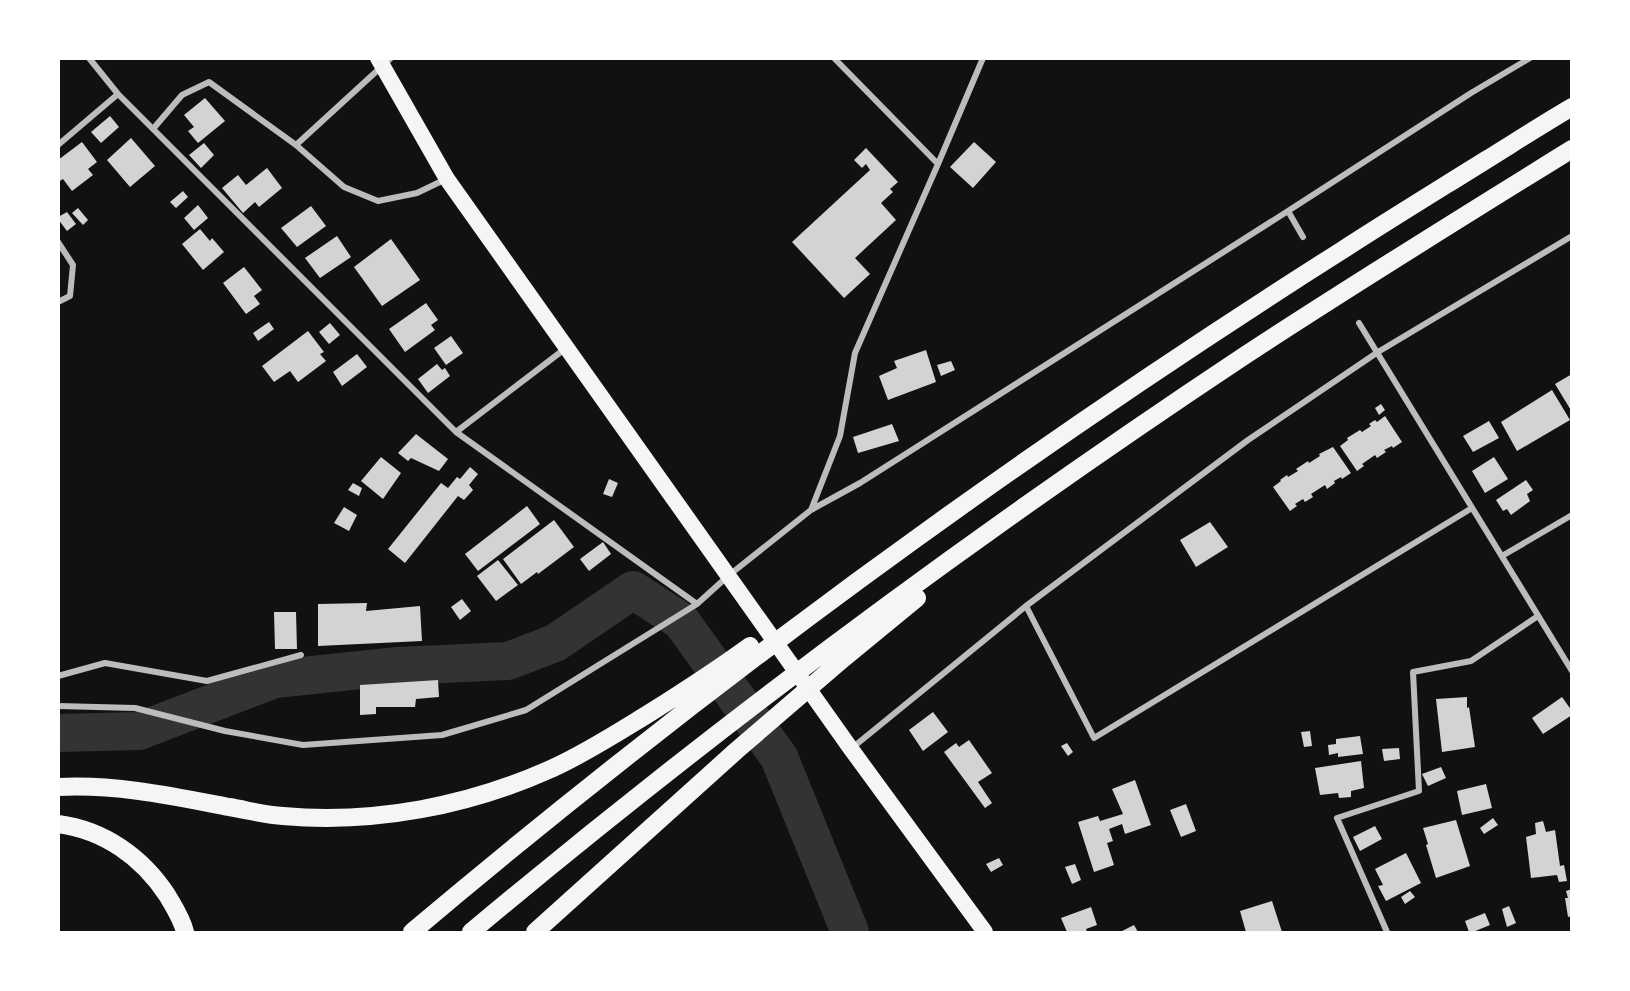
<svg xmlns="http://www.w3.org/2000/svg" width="1630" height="991" font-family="'Libre Baskerville',serif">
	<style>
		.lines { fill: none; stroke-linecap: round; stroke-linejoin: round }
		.river { stroke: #333; stroke-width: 38 }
		.building { fill: #d3d3d3 }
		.minor { stroke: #bcbcbc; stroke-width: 6 }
		.trunk { stroke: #f5f5f5; stroke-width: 16 }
		.motorway { stroke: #f5f5f5; stroke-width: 18 }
	</style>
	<rect width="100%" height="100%" fill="#111"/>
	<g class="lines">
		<path class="river" d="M58,733L139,731L275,679L398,666L508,661L555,643L633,590L681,621L779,757L850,932"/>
	</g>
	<path class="building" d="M205,98L225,121L198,143L188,131L194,127L184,115Z
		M110,116L119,127L101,143L91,132Z
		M131,138L155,166L130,187L107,160Z
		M82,142L97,162L88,169L93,175L72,191L63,179L58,182V160Z
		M974,142L996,162L973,188L950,167Z
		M204,143L214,155L201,168L189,155Z
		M866,148L898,182L890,189L893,192L881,203L896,220L855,258L870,274L844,298L792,242L870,170L866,164L862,168L854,160Z
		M267,168L282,188L259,207L255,202L243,213L222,188L238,175L246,185Z
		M183,191L188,197L176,208L170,202Z
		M198,205L208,218L194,230L184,218Z
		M311,206L326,226L297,247L281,228Z
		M78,208L88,220L83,225L72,213Z
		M67,212L76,224L67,231L58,219V217Z
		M200,229L210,241L212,238L224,252L203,270L182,244Z
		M337,236L351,257L320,278L305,258Z
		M391,239L420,280L382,306L354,267Z
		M244,267L262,290L254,296L260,304L246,314L223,283Z
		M426,303L438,320L431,325L435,330L405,352L389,329Z
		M269,322L274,329L258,341L253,333Z
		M330,323L340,335L329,344L319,332Z
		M308,331L324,352L320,354L326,361L298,382L290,371L274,382L262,366Z
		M451,336L463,353L446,365L434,348Z
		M926,350L936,382L888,400L879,376L897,368L894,361Z
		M357,354L367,367L342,386L333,372Z
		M951,361L955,370L941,376L937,365Z
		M437,364L442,370L445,368L450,376L428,393L418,379Z
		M1572,374V412L1555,384Z
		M1552,390L1570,420L1517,451L1501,422Z
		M1381,404L1385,410L1379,415L1375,408Z
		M1385,416L1402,442L1393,448L1392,446L1384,450L1386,452L1377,458L1375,455L1362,464L1364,466L1357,471L1340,446L1348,440L1347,438L1360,430L1362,432L1371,426L1369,424L1375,420L1377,422Z
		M1489,421L1499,438L1473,452L1463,436Z
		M892,424L899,441L858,453L853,437Z
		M416,434L448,459L439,471L411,458L408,461L398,453Z
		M1333,447L1351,473L1342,479L1341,477L1334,481L1335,483L1327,489L1325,485L1311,494L1313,497L1305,502L1303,499L1295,504L1297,506L1290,511L1273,487L1281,481L1280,480L1287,475L1288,477L1298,471L1296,469L1308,461L1309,463L1320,456L1319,454Z
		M381,457L401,473L383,499L361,481Z
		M1494,457L1508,479L1485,493L1472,471Z
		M470,467L478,474L469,485L473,490L464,500L458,496L405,563L388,549L441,483L448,488L457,477L460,479Z
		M609,479L618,483L612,497L603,494Z
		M1526,480L1533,490L1527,494L1530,501L1511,515L1507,509L1503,511L1496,500Z
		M353,483L362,488L359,496L348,490Z
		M527,506L540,524L478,571L465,554Z
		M344,507L357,515L349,531L334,523Z
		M554,520L574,547L538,574L537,572L521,584L503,559Z
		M1210,522L1228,547L1196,567L1180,540Z
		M603,542L611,554L589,571L580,559Z
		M498,560L518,585L496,601L477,576Z
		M462,599L471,611L460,620L451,607Z
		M367,603L366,611L420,606L422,641L318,646V604Z
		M274,612H296L297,649H275Z
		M438,680L439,697L416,699L415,707H376V714L360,715V685Z
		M1467,697V708L1469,707L1475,747L1442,752L1436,699Z
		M1562,697L1572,711V715L1543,734L1532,718Z
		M933,712L948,732L923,751L909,730Z
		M1310,731L1312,746L1304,747L1301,732Z
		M1360,736L1363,754L1338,757V753L1329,755L1328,745L1336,744V739Z
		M969,740L992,773L978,782L992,803L985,808L944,752L956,743L959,747Z
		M1067,743L1073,752L1068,756L1061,746Z
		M1399,748L1400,759L1384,761L1382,749Z
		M1361,761L1364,788L1351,791V797L1339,798L1338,793L1320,795L1315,768Z
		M1441,767L1446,778L1428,786L1422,774Z
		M1135,780L1151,825L1125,834L1122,824L1109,829L1113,841L1107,843L1114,865L1094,872L1078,822L1098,816L1100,821L1123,814L1112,789Z
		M1486,784L1492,808L1462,815L1457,791Z
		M1186,804L1196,831L1181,837L1170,810Z
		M1493,818L1498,825L1484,834L1480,828Z
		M1456,820L1470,866L1436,878L1426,845L1428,844L1423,828Z
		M1543,821L1546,832L1555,830L1560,866L1564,865L1567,881L1559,882L1557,875L1531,878L1526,837L1536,834L1535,823Z
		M1375,826L1382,839L1360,851L1353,837Z
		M1406,853L1421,883L1386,901L1378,886L1383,885L1375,869Z
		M999,858L1003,865L991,872L986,864Z
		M1075,864L1081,880L1072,884L1065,867Z
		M1572,889V916L1568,917L1565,898H1568L1566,891Z
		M1410,891L1415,897L1405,904L1401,897Z
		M1272,901L1282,932H1246L1240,911Z
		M1509,906L1516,923L1507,927L1502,909Z
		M1091,907L1097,925L1086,929L1087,932H1067L1061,918Z
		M1485,913L1490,925L1473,932H1469L1465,921Z
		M1134,925L1138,932H1120Z"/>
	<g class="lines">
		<path class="minor" d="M89,58L118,94L456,432L697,604
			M834,58L938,164
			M153,129L182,95L209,82L296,145L391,58
			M58,145L118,94
			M296,145L344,187L378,201L417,193L444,180
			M1303,237L1288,211L1471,93L1530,58
			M58,242L73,265L70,296L58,302
			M1359,323L1572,671
			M456,432L566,348
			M811,510L840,436L855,353L938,164L983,58
			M1502,556L1572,515
			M1026,606L1094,738L1472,508
			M58,676L105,663L207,681L301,655
			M58,706L135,708L225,731L303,745L442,735L526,710L697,604L728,576L811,510L860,483L1288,211
			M852,748L1026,606L1248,440L1378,352L1572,236
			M1387,932L1337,818L1419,791L1413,672L1471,661L1538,616"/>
		<path class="trunk" d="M378,58L447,179L851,749L985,932"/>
		<path class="motorway" d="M58,787C117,784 172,796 229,807C247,810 265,815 283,816C375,824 469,806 553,768C586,753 617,733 648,714C683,692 717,670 750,646
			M58,824C104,830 142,857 167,895C174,907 182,919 185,932
			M412,932C706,684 1016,457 1341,251C1389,220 1438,190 1486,160C1515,142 1543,124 1572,107
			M471,932C717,726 976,534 1244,356C1352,285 1462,217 1572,149
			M535,932L737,750L844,658L917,598"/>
	</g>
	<rect width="1630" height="991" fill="none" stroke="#ffffff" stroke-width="120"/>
</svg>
